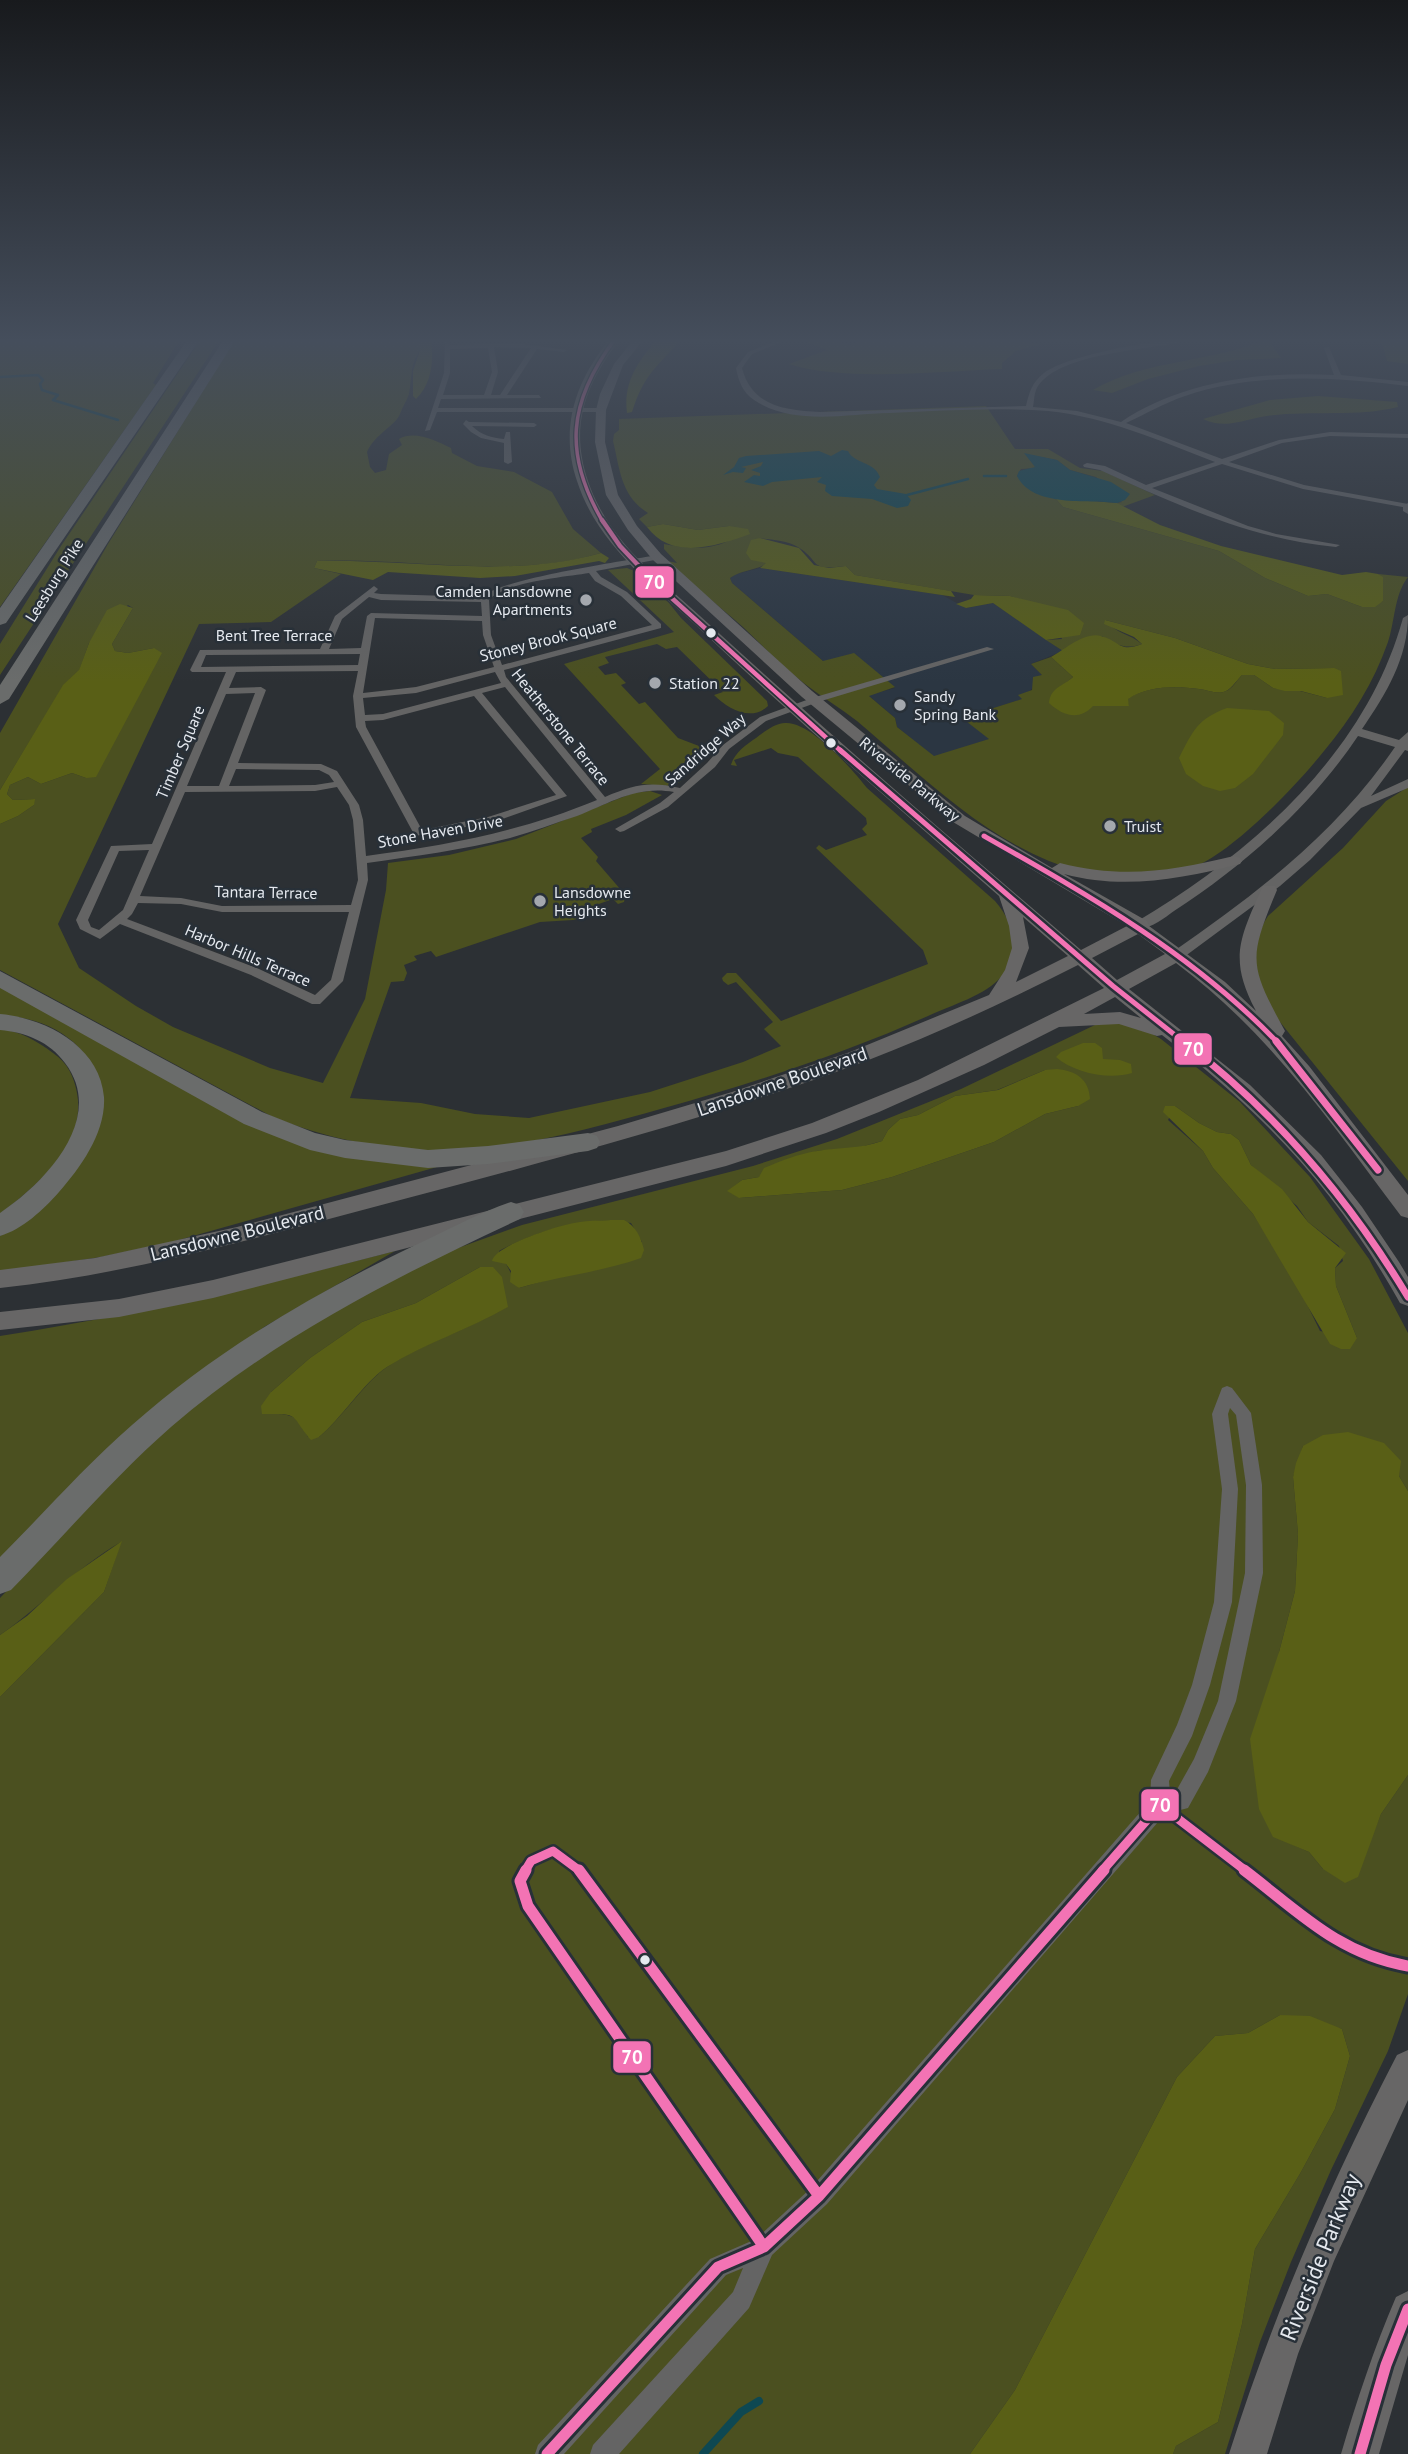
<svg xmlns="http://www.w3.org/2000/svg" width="1408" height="2454" font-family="'PT Sans',sans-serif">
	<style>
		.built { fill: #2b3642 }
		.green { fill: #4b5020; fill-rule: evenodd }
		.forest { fill: #595f16 }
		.water { fill: #0e4852 }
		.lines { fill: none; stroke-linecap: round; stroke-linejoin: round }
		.stream-far1 { stroke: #0e4852; stroke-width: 2.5 }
		.stream { stroke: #0e4852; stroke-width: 8 }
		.minor { fill: #646464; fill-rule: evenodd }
		.tertiary { fill: #646464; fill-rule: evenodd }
		.secondary { fill: #676666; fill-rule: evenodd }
		.motorway { fill: #6a6c6b; fill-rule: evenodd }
		.bus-1-far5-casing { stroke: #283038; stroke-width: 6 }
		.bus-1-far4-casing { stroke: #283038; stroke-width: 8 }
		.bus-1-far3-casing { stroke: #283038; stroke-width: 10 }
		.bus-1-far2-casing { stroke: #283038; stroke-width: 12 }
		.bus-1-far1-casing { stroke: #283038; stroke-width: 14 }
		.bus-1-casing { stroke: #283038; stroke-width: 17 }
		.bus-1-far5 { stroke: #f373b4; stroke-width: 3.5 }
		.bus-1-far4 { stroke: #f373b4; stroke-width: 4.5 }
		.bus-1-far3 { stroke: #f373b4; stroke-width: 5 }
		.bus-1-far2 { stroke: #f373b4; stroke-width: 7 }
		.bus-1-far1 { stroke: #f373b4; stroke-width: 9 }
		.bus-1 { stroke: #f373b4; stroke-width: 11 }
		.poi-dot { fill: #a4a8ae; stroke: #283038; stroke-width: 2.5 }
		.bus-dot { fill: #e5e9ef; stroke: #283038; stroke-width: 2.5 }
		.labels { text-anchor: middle; stroke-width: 5; stroke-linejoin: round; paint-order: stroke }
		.far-street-label { font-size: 16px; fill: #e5e9ef; stroke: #283038 }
		.far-poi-label { font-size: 16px; fill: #e5e9ef; stroke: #283038; text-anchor: start }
		.street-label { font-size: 19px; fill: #e5e9ef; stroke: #283038 }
		.near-street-label { font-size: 23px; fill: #e5e9ef; stroke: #283038 }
		.line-badge { stroke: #283038; stroke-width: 2.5 }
		.badge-label { font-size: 19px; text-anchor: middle; font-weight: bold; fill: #fff }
	</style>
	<rect width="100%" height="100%" fill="#2c3034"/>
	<path class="built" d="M760,568L942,595L966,608L993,603L1063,651L1031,664L1043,676L1023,699L963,718L990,739L934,757L897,727L895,718L868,695L895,688L823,661L732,583L730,578L736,574Z"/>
	<path class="green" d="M0,339H180L153,383L156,385L0,607Z
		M201,339H220L0,675V644L61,546Z
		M235,339H417L420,350C410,364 412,378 409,394C407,401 402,407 400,414C396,425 374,435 367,452L370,467L375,473L386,470L389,454L402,445L399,439C415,430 436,441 451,448L452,453L477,466L514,472L552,492L573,529L601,553C510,580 411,557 317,561L314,568L341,574L271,622L199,624L58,924L79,968L136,1006L173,1027L270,1068L323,1083L365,999L386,890L388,863L449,855L516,839L633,793L650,791L662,795L626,815L591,829L592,832L581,838L598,857L596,861L621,890L626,891L624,902L618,904L613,899L573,913L577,919L573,920L540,922L436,957L431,951L414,956L417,960L404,965L407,973L404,981L391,982L350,1098L421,1103L475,1114L529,1118L650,1092L743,1062L781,1046L764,1029L773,1022L736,982L728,985L723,981L722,978L727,973H736L781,1021L928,964L923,950L816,848L819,845L826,850L867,835L862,829L867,824L866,818L798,757L778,753L771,748L734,760L737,766L731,765C734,753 747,744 756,738C764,732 775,723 785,723C810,721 852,769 867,788L995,901C1014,923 1023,952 1002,976C985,996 951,1005 928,1016C843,1054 753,1083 664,1108C596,1127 528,1147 457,1150C396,1153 328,1140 271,1116L0,970V824L18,816L34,805V799L13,800L7,794L10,785L28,777L41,784L72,773L86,778L154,648L128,653L115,651L112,644L133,608L128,605L89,643L79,671L63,686L0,790V733L108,544Z
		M798,339H833L850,345L865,339H1004L1041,344L1016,351L1002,363V369C941,371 845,382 789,364L827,350Z
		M1267,339L1281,358L1237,360L1199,366L1148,379L1112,393L1093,390C1146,359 1211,363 1267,339Z
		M1362,339H1408V364L1387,361L1382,343L1361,342Z
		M1318,396L1397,402L1398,407C1354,418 1306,409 1261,417C1240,421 1224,429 1203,419L1270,400Z
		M986,406L1015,449H1048L1080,468L1103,471L1155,495L1122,507L1117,503L1122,502L1096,477L1070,470L1057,460L1025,454L1034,461L1035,468L1021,469L1017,476L1035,493L1055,498L1063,507L1219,551L1265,578L1308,596L1327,594L1362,607L1383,601V578L1378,574L1408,577C1394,595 1395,621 1388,642C1374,682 1351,719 1324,751C1297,785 1234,851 1194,867C1155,881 1087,877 1049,861C976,831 916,771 857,721C840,708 822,697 805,684C783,667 764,647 743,627C718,605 691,584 667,561L677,563L664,549V544C686,548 707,551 728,541L729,526L698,530L663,524L647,527L639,519L648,513C621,496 620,470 613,441L614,434L619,430V419ZM759,538C772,540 787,540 798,547C822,562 807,571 846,566L855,575L974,595L1010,596L1047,607L1062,639L1046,640L1063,651L1070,646L1102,636C1117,645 1125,650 1142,644C1130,634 1115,633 1105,620L1175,638L1248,664L1275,669L1334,668L1327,698L1300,691L1273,688L1254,675H1242C1237,680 1232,689 1226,691C1217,695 1208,690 1199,689C1174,686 1149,686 1127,699L1129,706H1093L1067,682L1073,677L1051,657L1031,664L1042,675L1033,677L1032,690L1018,695L1022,699L962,718L989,739L934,756L897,727L895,718L869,696L895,687L854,653L823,661L732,583L730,578C742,569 756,571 767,563Z
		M627,568L634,571L669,603L681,618L767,701L768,706C751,722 728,709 714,695L723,692L677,647L666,649L657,644L605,657L609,663L598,667L605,675L616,673L626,683L621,685L639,704L645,702L678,738L699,746L703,752L680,782L667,786L641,784L660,769L564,664L674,632L608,570Z
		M1408,787V1181L1276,1017C1256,985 1246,950 1268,916L1343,848L1386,801Z
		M0,984L239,1116L444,1165L168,1243L101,1257L0,1272V1236L33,1214L101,1092C91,1041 49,1018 0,1015Z
		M1110,1022L1137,1025L1161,1039L1240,1102L1310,1177L1369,1259L1408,1333V1491L1399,1476L1303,1446L1293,1477L1298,1534L1295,1591L1279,1652L1273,1836L1309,1852L1323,1869L1370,1841L1381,1814L1408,1775V1994L1388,2051L1331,2170L1291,2262L1260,2342L1225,2454H1173L1176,2446L1218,2422L1242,2324L1255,2249L1301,2172L1335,2109L1350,2056L1342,2029L1280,2015L1248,2033L1215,2036L1177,2077L1015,2390L970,2454H0V1697L104,1592L121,1542C77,1567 42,1606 0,1635V1598L97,1496L188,1409L311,1322L436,1256L522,1225L753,1166L837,1139L961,1089L1097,1024ZM1045,1070L1078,1106L1045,1114L994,1142L892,1177L842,1190L740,1198L728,1191L742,1180L759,1177L817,1151L857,1148L882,1141L888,1130L900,1119L918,1115L955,1096L997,1090ZM1175,1106L1199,1123L1217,1132L1231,1134L1239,1140L1251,1165L1297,1206L1308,1222L1339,1246L1343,1261L1335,1268L1336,1286L1357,1338L1320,1331L1297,1284L1253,1214L1213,1168L1203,1151L1168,1120ZM609,1220L631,1223L642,1242L561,1276L519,1288L499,1251C534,1232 570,1222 609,1220ZM480,1267L507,1307C468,1330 425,1342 387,1367C365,1382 342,1418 319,1437H308C301,1422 297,1415 279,1414L271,1392L310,1358L362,1322L416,1303Z
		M0,1029C20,1031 37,1041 53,1053C68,1063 74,1077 77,1093C87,1145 36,1186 0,1214Z
		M395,1251L264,1327L0,1564V1336C136,1315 262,1285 395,1251Z"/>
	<path class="forest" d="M417,339H431C434,359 432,384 416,399L413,396V371L420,350Z
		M657,339H681C656,369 645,372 632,412L627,413C623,382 638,362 657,339Z
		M1055,498L1117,503L1160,525L1221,546L1342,575L1366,572L1378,574L1383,577V601L1375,607H1362L1327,594L1308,596L1265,578L1219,551L1063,507Z
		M663,524L698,530L729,526L748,529L750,534C717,546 672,561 647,527Z
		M760,538L799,548L814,565L829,568L846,566L855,575L951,591L955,597L760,568L766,563L751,560L746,553L751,540Z
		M601,553L609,558L605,563L599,561L515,576L480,578L388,572L373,580L314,568L317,561C411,559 509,579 601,553Z
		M974,595L1010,596L1068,610L1084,623L1080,635L1046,640L993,603L966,608L956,604L971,599Z
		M120,604L133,608L112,644L115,651L128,653L154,648L162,653L96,777L86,778L72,773L41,784L28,777L10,785L7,794L13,800L35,799L34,805L18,816L0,824V790L63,685L79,670L89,643L107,610Z
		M1105,620L1175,638L1248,664L1275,669L1334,668L1341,671L1343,695L1327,698L1301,691H1285L1273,688L1254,675H1242C1237,680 1232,688 1226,691C1217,695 1208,690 1199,689C1174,686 1149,686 1128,699L1129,706H1093C1079,721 1063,716 1049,703C1051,687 1062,687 1073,677L1051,657C1064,650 1085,631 1101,636C1120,641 1119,653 1142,644L1134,637L1104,624Z
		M1227,708L1269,711L1284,723L1283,735L1253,774L1235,788L1220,791L1203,786L1186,774L1179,758C1193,731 1197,719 1227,708Z
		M1083,1043H1095L1102,1048L1103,1059L1120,1060L1131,1064L1132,1073C1109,1080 1074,1073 1056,1057L1061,1052Z
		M1057,1069C1076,1071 1089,1079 1090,1099L1078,1106L1045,1114L994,1142L892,1177L842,1190L739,1198L727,1191L742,1180L759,1177L764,1168C781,1161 798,1154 817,1151C839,1147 860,1149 882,1141L888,1130L900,1119L918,1115L955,1096L998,1090L1045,1070Z
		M1165,1106H1175L1199,1123L1217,1132L1231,1134L1239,1140L1251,1165L1282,1189L1308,1222L1346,1253L1335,1268L1336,1286L1357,1338L1350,1349H1341L1330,1344L1253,1214L1213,1168L1203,1151L1163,1112Z
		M624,1220C636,1226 641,1237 644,1250L641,1258C602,1272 559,1276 519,1288L510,1282L511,1271L506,1264L492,1261C496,1245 557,1226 574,1223C590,1220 607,1220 624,1220Z
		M480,1267H493L502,1277L508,1307C468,1330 425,1343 387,1367C364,1382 342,1418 319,1437L311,1440C289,1414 302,1414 262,1414L261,1406L271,1392L310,1358L362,1322L416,1303Z
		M1348,1432L1384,1443L1401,1461L1399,1476L1408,1491V1775L1381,1814L1358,1877L1345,1883L1323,1869L1309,1852L1273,1837L1259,1809L1250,1739L1279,1652L1295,1591L1298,1534L1293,1477L1296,1463L1303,1446L1323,1435Z
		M122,1541L104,1592L0,1697V1635L27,1616L67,1579Z
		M1280,2015L1310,2016L1342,2029L1350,2056L1335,2109L1301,2172L1255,2249L1242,2324L1218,2422L1176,2446L1173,2454H970L1015,2390L1177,2077L1215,2036L1248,2033Z"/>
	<path class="water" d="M842,450L848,451C854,464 874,461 880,477L874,485L877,489L906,494L911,500L908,506L897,508L872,499L832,496L825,491L826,485L817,482L822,477L772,482L763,486L744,482L754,475L760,476V473L751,470L761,466L763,462L741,467L746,468L743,473L733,472L723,475L734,467L739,458L746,456L819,451L831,456Z
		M1024,453L1057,460L1070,470L1111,482L1130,494L1125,500L1117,503C1088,499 1033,508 1017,476L1019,471L1035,467Z"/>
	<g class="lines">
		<path class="stream-far1" d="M0,377L38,375L43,380L40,384L42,390L58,395L53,400L118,420
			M984,476H1006
			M907,495L968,479"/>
		<path class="stream" d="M703,2454L741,2412L759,2401"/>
		<path class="minor" d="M445,339H449L450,345L515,343L567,350L564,352L537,349L507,395H539L541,398L441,399L438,408H601L604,410L601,412H437L430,430L425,431L444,373ZM494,347L531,348L500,395H491L498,372ZM488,348L492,372L484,395H443L450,373V349Z
			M781,339H789L752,354L742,368C752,407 786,410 820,412L1026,406C1029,393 1032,382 1044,373C1068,355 1157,339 1188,339C1179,344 1163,345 1151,347C1121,352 1050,359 1036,390C1034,395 1034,402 1033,407L1077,411L1121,422C1182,381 1262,371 1334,375L1324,348L1329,347L1341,375L1408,382V386C1334,377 1257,372 1185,396C1164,403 1146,414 1126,423L1222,459L1279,440L1330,432L1408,434V438L1330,436L1282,443L1229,462L1304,485L1408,504V508L1303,489L1222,464L1152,488L1248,526L1276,534L1340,545L1336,547C1251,539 1177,505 1100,470L1084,467L1083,465L1087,463L1105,466L1146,485L1215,462C1160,441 1107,417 1048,411C995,407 941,411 889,413C846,414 792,426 754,400C743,393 738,380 736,368L748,352Z
			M466,420L469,422L534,423L537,425L534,427L472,426C481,435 492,438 504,439L506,432H510L512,462L508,464L504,462V443L481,438L471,432L463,424Z
			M657,555L661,557L660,559L596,571L601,577L627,592L661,624V628L504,670L506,677L605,797C633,785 649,781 680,788L707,763L723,745L760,717L812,698L987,647L994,649L818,702L766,721L729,749L715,767L668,807L624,831L620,832L615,829L660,803L674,792C637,785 610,803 577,816C555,823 532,832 510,838C463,850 415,856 367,863L368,880L343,981L320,1004H312L251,975L120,924L100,939L80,929L76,920L111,846L152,844L226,672H192L190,670L200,650L320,649L335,616L374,586L378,589L374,593L381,594L483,597C498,579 626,561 657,555ZM589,573L595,581L621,596L652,625L502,665L491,635L489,600C504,582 565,577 589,573ZM369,597L381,600L481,602L482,616L371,613L367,616L361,648L329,649L342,619ZM375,618L482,621L483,635L494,667L416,687L363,693ZM360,654L358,665L201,667L206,655ZM358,671L353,696L356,727L415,836L494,822L567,796L482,693L505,687L597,800C519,832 449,845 366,856L363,820L359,805L337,771L321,764L238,763L266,690L261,687L229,688L236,672ZM495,672L501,683L383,714L365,715L363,698L416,693ZM255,693L219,786H187L226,694ZM474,696L556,795L488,817L422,830L366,727L365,721L383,720ZM236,769L319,770L329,775L334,782L315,785L229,786ZM337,787L349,805L353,820L358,880L351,905L222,906L181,898L140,896L185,792L315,791ZM149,850L123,910L99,930L91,927L88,920L119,851ZM138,903L181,904L222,912H349L331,980L315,995L259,969L127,919L132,914Z
			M1227,1386L1232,1388L1251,1413L1262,1485L1263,1573L1236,1701L1208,1772L1188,1808L1165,1814L827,2204L772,2255L749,2308L619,2454H590L593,2445L733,2292L743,2268L726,2275L564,2454H535L538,2445L710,2259L756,2239L811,2188L1150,1801L1151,1780L1177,1725L1192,1685L1214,1602L1222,1489L1212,1414L1222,1388ZM1230,1408L1236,1415L1246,1485L1245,1573L1218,1701L1194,1759L1175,1793L1170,1794L1169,1781L1192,1736L1210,1685L1232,1602L1238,1489L1228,1414Z"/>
		<path class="tertiary" d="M1408,503V514L1403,511V506Z
			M1408,615C1408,658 1386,694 1362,729L1399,740L1408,732V751L1405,750L1371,796L1408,779V788L1361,808L1310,860L1280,886L1184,957H1174L1172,954L1174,951C1258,893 1337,832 1395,747L1358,736C1311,806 1245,865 1174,911C1164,918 1149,931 1136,928V922C1252,853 1366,753 1403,618Z"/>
		<path class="secondary" d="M610,339H620C586,384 569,425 588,481C609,544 664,582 710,625C831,736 956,843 1081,950L1127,926L953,822L802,697L653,560L628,530L606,495L595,442L596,410L600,394L614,364L634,339H644L623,365L606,410L605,442L618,495L637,526L661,554L812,691L965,816L1052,868L1060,863C1123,879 1172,871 1234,856L1240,858L1242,861L1240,864C1181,879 1123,890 1064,874L1147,921L1149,926L1225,982L1256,1011C1229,960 1239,940 1261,890L1263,886H1275L1277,890C1248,959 1249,965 1285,1031L1282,1036L1309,1066L1408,1195V1218L1401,1216C1331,1123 1271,1034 1176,963L1129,989L1250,1085L1321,1155L1362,1207L1399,1262L1408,1277V1306L1400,1303C1338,1192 1263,1112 1162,1035L1157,1036L1119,1024L1059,1027L984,1065L879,1112L826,1133L726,1166L213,1298L119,1317L0,1330V1312L119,1299L213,1280L726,1151L812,1123L918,1080L1104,988L1078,965C1009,1000 939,1033 866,1061C716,1117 559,1158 404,1199C270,1234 138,1273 0,1288V1270L95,1258L237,1227L618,1126L732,1092L850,1052L989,995L1005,970L1012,948L1009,926L999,896C899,808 798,722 701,630C654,586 598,546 577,481C559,428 576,380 610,339ZM1023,917L1068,956L1016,982L1029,948ZM1138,934L1165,954L1117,980L1092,958ZM1115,997L1141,1018L1120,1012L1084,1014Z
			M1408,2050V2100L1334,2261L1298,2354L1267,2454H1229C1273,2315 1330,2184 1397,2055Z
			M1408,2291V2355L1379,2454H1341C1357,2400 1374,2348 1396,2297Z"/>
		<path class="motorway" d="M188,339H200L6,623L0,625V608Z
			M224,339H236L9,699L0,704V685Z
			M0,971L262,1112L315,1133L345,1140L428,1150L488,1146L588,1133L597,1136L600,1142L597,1148L588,1151L488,1164L428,1168L345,1158L310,1150L244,1124L0,988Z
			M0,1014C45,1018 100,1046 104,1097C106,1132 81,1167 59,1192C43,1210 23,1229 0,1236V1213C45,1183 107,1118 65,1063C50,1042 25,1032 0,1030Z
			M511,1202L520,1205L524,1212L520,1219C397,1276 274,1338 171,1427C114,1477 64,1536 11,1590L0,1594V1557C44,1513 85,1466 132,1425C218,1349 319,1290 424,1241C452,1228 481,1212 511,1202Z"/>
		<g class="bus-1-far5-casing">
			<path id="bus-1-far5" d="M603,522C563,454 568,402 615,339"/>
		</g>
		<g class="bus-1-far4-casing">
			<path id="bus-1-far4" d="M602,520L620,546L654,582L842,752"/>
		</g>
		<g class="bus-1-far3-casing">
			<path id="bus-1-far3" d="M840,750L1113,986L1185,1043
				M984,836C1090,896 1193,954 1278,1043"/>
		</g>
		<g class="bus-1-far2-casing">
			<path id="bus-1-far2" d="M1183,1041C1275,1112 1348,1197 1408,1297
				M1276,1041L1378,1170"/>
		</g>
		<g class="bus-1-far1-casing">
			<path id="bus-1-far1" d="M525,1871L531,1861L553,1851L580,1871
				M1102,1871L1160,1805L1246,1871"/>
		</g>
		<g class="bus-1-casing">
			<path id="bus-1" d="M526,1870L520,1881L528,1906L764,2247
				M579,1870L819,2196
				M1244,1870C1298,1911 1338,1954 1408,1966
				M547,2454L718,2267L764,2247L819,2196L1104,1870
				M1360,2454L1386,2365L1408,2309"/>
		</g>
		<use href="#bus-1-far5" class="bus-1-far5"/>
		<use href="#bus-1-far4" class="bus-1-far4"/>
		<use href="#bus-1-far3" class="bus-1-far3"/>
		<use href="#bus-1-far2" class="bus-1-far2"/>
		<use href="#bus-1-far1" class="bus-1-far1"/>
		<use href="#bus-1" class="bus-1"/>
	</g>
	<linearGradient id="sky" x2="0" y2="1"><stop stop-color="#181a1d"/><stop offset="0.5" stop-color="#454e5c"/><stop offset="1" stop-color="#454e5c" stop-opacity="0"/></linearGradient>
	<rect width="1408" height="682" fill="url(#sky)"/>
	<g class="poi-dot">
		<circle cx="586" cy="600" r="7"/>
		<circle cx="655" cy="683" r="7"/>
		<circle cx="900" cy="705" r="7"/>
		<circle cx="1110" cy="826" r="7"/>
		<circle cx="540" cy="901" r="7"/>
	</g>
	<g class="bus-dot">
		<circle cx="711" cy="633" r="6"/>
		<circle cx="831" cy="743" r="6"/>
		<circle cx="645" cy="1960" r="6"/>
	</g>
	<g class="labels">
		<g class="far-street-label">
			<text transform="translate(54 580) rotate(-58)" y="6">Leesburg Pike</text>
			<text x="274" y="641">Bent Tree Terrace</text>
			<text transform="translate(548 639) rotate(-14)" y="6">Stoney Brook Square</text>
			<text transform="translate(561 727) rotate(51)" y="6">Heatherstone Terrace</text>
			<text transform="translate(705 749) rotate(-41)" y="6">Sandridge Way</text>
			<text transform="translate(180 752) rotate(-67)" y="6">Timber Square</text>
			<text transform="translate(910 779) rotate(39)" y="6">Riverside Parkway</text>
			<text transform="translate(440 831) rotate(-10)" y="6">Stone Haven Drive</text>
			<text transform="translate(266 892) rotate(1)" y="6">Tantara Terrace</text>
			<text transform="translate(248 955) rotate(23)" y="6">Harbor Hills Terrace</text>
		</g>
		<g class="far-poi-label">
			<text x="572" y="597" text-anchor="end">Camden Lansdowne<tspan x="572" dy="18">Apartments</tspan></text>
			<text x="669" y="689">Station 22</text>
			<text x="914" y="702">Sandy<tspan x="914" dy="18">Spring Bank</tspan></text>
			<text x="1124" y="832">Truist</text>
			<text x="554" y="898">Lansdowne<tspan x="554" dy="18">Heights</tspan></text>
		</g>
		<g class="street-label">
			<text transform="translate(782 1081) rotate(-19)" y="7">Lansdowne Boulevard</text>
			<text transform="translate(237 1233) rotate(-14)" y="7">Lansdowne Boulevard</text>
		</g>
		<g class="near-street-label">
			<text transform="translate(1320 2257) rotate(-68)" y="8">Riverside Parkway</text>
		</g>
	</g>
	<g class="line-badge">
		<rect x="634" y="565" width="41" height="34" rx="7" fill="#f373b4"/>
		<rect x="1173" y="1032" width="40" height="34" rx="7" fill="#f373b4"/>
		<rect x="1140" y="1788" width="40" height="34" rx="7" fill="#f373b4"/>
		<rect x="612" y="2040" width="40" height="34" rx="7" fill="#f373b4"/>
	</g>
	<g class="badge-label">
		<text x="654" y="589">70</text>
		<text x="1193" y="1056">70</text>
		<text x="1160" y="1812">70</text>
		<text x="632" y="2064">70</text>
	</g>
</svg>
